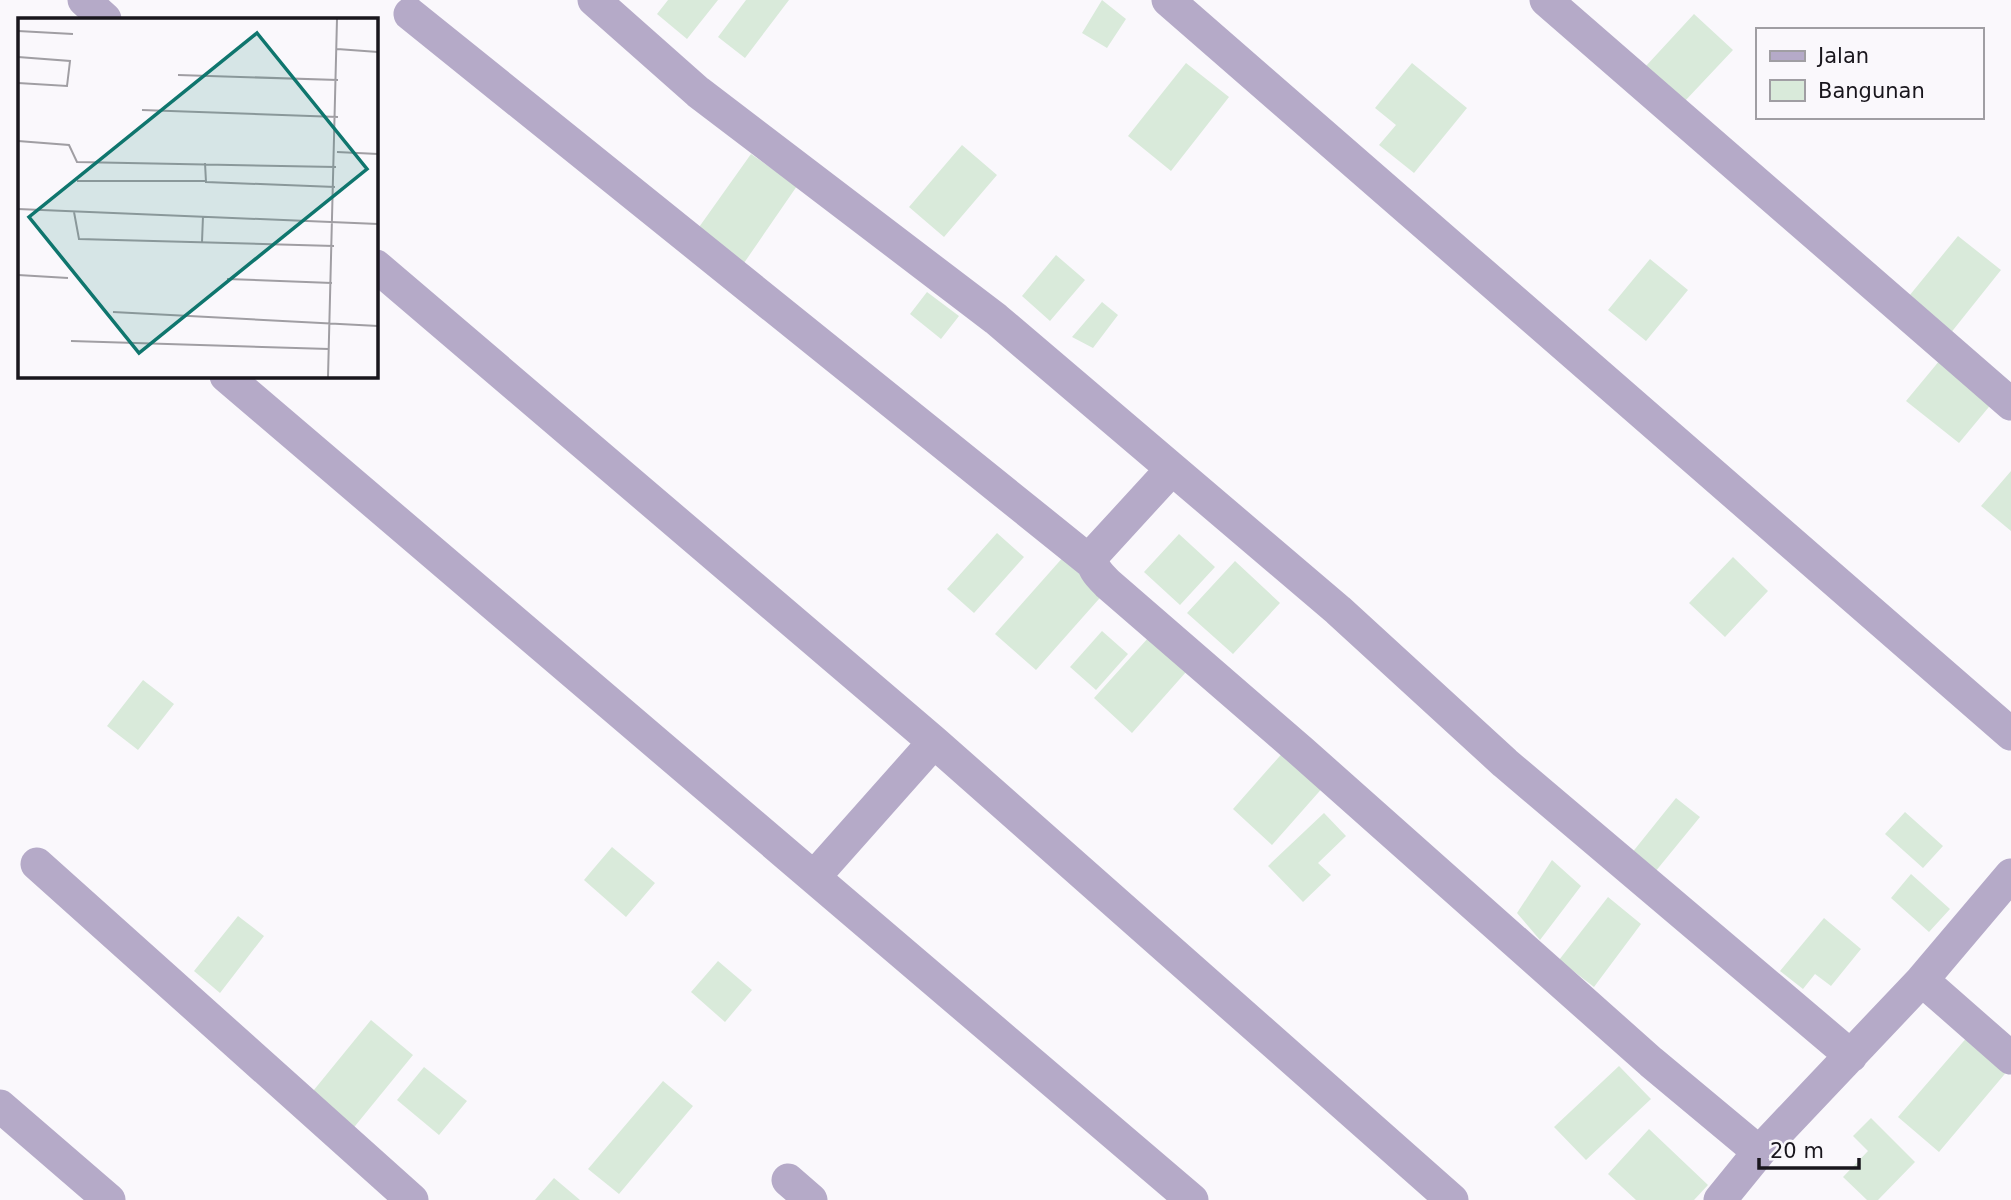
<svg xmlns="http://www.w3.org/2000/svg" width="2011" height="1200" font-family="'DejaVu Sans',sans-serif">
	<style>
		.building { fill: #d9eada }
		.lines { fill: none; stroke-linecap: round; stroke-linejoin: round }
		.minor { stroke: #b5aac8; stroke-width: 33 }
		.inset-road { fill: none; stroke: #a09ea3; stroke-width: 2 }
		.view { fill: #0f766e; fill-opacity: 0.15; stroke: #0f766e; stroke-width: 3.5 }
		.inset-edge { fill: none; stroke: #19161d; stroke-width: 3.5 }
	</style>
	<rect width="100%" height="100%" fill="#faf8fc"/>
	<path class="building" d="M668,0H718L687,39L657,14Z
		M746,0H789L745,58L718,37Z
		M1102,0L1126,19L1107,48L1082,33Z
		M1694,14L1733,50L1684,102L1646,66Z
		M1186,63L1229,97L1171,171L1128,136Z
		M1412,63L1467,108L1414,173L1379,145L1396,125L1375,108Z
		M962,145L997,175L944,237L909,207Z
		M751,154L797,186L744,263L697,230Z
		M1958,236L2001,270L1942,344L1905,301Z
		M1056,255L1085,280L1050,321L1022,296Z
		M1650,259L1688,290L1646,341L1608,310Z
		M927,292L959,316L941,339L910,314Z
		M1102,302L1118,315L1093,348L1072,337Z
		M1940,360L1993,402L1959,443L1906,401Z
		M2011,471V531L1981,506Z
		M997,533L1024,557L974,613L947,589Z
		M1179,534L1215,567L1180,605L1144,572Z
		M1065,555L1106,591L1036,670L995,634Z
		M1733,557L1768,591L1725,637L1689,603Z
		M1235,561L1280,603L1233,654L1187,613Z
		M1102,631L1128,654L1096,690L1070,667Z
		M1149,637L1186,672L1132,733L1094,698Z
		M143,680L174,704L138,750L107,726Z
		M1286,749L1325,785L1272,845L1233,809Z
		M1676,798L1700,817L1655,872L1631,854Z
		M1905,812L1943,846L1923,868L1885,834Z
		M1324,813L1346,836L1318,863L1331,875L1303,902L1268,866Z
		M612,847L655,883L626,917L584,880Z
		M1552,860L1581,886L1540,940L1517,913Z
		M1911,874L1950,909L1929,932L1891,898Z
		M1608,897L1641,924L1594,987L1559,960Z
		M238,916L264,936L220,993L194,971Z
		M1824,918L1861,949L1831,986L1815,974L1803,989L1780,971Z
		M718,961L752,990L725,1022L691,992Z
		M371,1020L413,1055L351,1131L309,1096Z
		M1969,1035L2009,1069L1939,1152L1898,1117Z
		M1619,1066L1651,1099L1586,1160L1554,1127Z
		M424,1067L467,1101L439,1135L397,1100Z
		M663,1081L693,1106L619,1194L588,1169Z
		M1871,1118L1915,1162L1878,1200H1867L1843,1177L1868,1151L1853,1136Z
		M1649,1129L1708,1185L1694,1200H1636L1608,1174Z
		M554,1178L580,1200H535Z"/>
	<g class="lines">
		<path class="minor" d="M84,0L105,19
			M594,0L698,92L996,319L1338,610L1505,763L1851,1056
			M1168,0L2011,734
			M1546,0L2011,404
			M410,14L1092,563
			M376,266L934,742L1452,1200
			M226,376L1192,1200
			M1171,470L1093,555C1091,568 1099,575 1108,584L1302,752L1651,1062L1759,1152
			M37,864L412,1200
			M814,877L934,742
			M1922,980L2011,1058
			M0,1106L109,1200
			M788,1180L811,1200
			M1720,1200L1759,1152L1922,980L2011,875"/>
	</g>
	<g transform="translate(18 18)">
		<rect width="360" height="360" fill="#faf8fc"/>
		<path class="inset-road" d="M0,13L55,16M319,31L360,34M0,39L52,43L49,68L0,65M160,57L320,62M124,92L320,99M0,123L51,127L59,144L318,149M319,134L360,136M187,145L188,164L317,169M59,163H187M0,191L360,206M56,194L61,221L316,228M184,224L185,198M0,257L50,260M209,261L314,265M95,294L360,308M53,323L311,331M310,359L319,1"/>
		<path class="view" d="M239,15L349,151L121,335L11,199Z"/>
		<rect width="360" height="360" class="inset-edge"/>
	</g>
	<rect x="1756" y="28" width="228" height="91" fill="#faf8fc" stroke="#a09ea3" stroke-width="2"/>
	<rect x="1770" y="51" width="35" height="10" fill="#b5aac8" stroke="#a09ea3" stroke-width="2"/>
	<text x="1818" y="63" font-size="21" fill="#19161d">Jalan</text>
	<rect x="1770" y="80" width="35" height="21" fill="#d9eada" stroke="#a09ea3" stroke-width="2"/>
	<text x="1818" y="98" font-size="21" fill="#19161d">Bangunan</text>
	<path d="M1759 1158v10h100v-10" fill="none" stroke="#19161d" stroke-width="3.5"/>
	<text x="1770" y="1158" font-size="21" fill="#19161d" stroke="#faf8fc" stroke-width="5" paint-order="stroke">20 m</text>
</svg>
